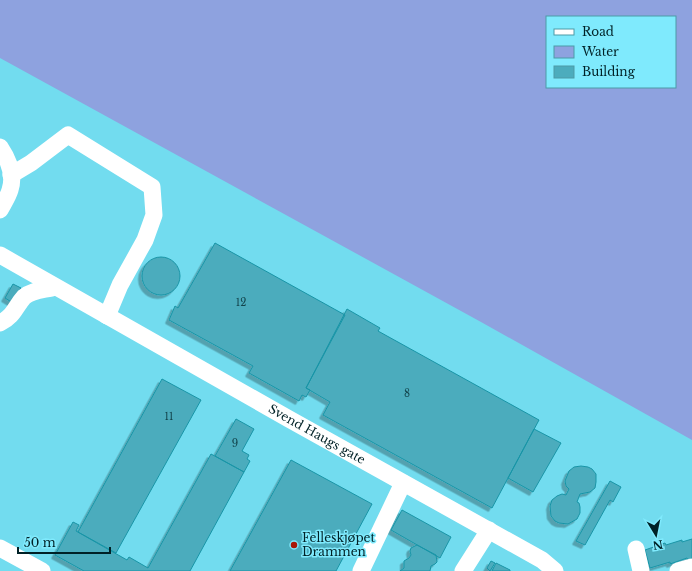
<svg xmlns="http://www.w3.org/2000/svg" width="692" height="571" font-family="'Libre Baskerville',serif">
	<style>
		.water { fill: #8ea2df; fill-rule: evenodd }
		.building { fill: #4cacbd; stroke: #1995a7; filter: url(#shadow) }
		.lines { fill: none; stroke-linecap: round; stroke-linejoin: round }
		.minor { stroke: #fff; stroke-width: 17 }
		.poi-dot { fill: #a91707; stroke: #7feafd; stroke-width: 1.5 }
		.labels { text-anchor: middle; stroke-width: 3; stroke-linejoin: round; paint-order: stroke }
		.number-label { font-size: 10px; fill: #13444c }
		.street-label { font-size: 12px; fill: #002126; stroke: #7feafd }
		.poi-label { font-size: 12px; fill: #002126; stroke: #7feafd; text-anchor: start }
	</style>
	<defs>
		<filter id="shadow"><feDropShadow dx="-3.5" dy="3.5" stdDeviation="0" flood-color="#0004"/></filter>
	</defs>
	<rect width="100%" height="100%" fill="#72dcef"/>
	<path class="water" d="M0,0H692V440L481,322L0,58ZM547,17H675V87H547Z"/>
	<path class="building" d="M215,243L345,315L306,388L310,390L306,397L302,395L299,401L249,373L253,366L169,320L175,306L178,308Z
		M142 276a19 19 0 1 1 38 0a19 19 0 1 1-38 0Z
		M13,284L21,288L13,303L5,298Z
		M347,309L380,328L378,331L539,420L492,508L323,415L330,402L306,388Z
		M162,379L201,400L116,553L78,532Z
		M236,419L254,429L242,451L249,455L247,459L250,461L244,472L215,456Z
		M534,429L561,443L533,492L508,478Z
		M211,454L244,472L190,571H84L55,555L73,522L79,525L76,531L127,560L129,557L148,568Z
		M291,460L372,504L336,571H230Z
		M581,466L588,467L592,469L596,474V482L595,488L590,492L580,494L577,502L579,503L580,507V513L577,519L568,524L559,523L555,521L551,516L550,506L552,500L557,496L562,494L566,495L569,489L566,486L565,481L569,471L574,467Z
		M610,481L621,487L613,502L610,500L585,545L576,541Z
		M402,510L451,537L440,558L391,530Z
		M692,539V559L688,560L687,558L670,564V562L650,568L645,550L665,543L666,545L682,540V542Z
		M417,545L436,555L437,562L435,564L431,566L430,571H400L404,568V561L409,558L411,555L410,551L411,548Z
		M491,561L495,563L490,571L487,568Z
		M496,563L510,570V571H492Z"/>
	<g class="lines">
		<g class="minor">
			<path d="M0,147C8,159 15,175 10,190C8,197 3,204 0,210"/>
			<path d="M11,175L31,163L68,135L152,187L154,215L145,240L120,285L107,316"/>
			<path id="s1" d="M0,255L289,419L542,560L555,571"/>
			<path d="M0,323C14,316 15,307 24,297C32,290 45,290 55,287"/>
			<path d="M0,548L42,571"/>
			<path d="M636,549L641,571"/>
			<path d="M361,571L403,483"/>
			<path d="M463,571L489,530"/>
			<path d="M678,571L692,567"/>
		</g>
	</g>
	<circle class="poi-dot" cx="294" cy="545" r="4"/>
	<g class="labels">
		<g class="number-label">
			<text x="241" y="306">12</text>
			<text x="407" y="397">8</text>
			<text x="169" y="420">11</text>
			<text x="235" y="447">9</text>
		</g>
		<g class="street-label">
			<text dy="4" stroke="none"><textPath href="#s1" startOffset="364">Svend Haugs gate</textPath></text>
		</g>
		<g class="poi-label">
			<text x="302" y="542">Felleskjøpet<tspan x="302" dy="14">Drammen</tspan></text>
		</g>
	</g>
	<rect x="546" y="16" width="130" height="72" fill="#7feafd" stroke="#4c9aa7"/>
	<rect x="554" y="29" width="20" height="6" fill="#ffffff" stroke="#4c9aa7"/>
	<text x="582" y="36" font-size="12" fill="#002126">Road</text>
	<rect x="554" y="46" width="20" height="12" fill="#8ea2df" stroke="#4c9aa7"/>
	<text x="582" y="56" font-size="12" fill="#002126">Water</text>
	<rect x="554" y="66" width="20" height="12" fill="#4cacbd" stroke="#4c9aa7"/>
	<text x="582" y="76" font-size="12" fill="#002126">Building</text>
	<g transform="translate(656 535) rotate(170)" stroke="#7feafd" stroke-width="3" paint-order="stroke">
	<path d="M0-3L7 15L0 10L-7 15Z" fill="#002126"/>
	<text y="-6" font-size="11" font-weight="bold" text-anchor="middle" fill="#002126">N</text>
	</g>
	<path d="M18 547v6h92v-6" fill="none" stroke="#002126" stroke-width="2"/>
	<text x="24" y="547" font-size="12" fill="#002126" stroke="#7feafd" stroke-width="3" paint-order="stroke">50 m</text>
</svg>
